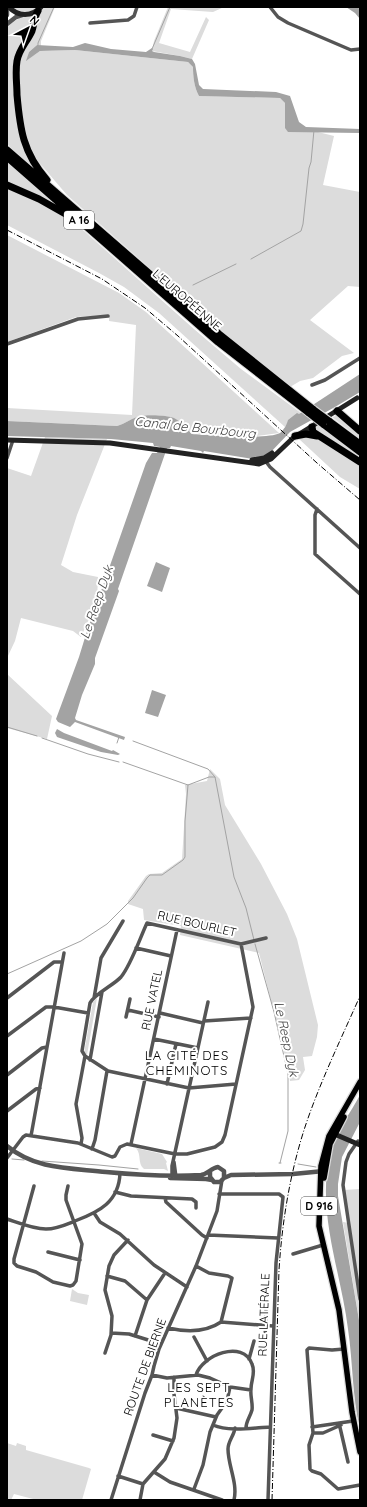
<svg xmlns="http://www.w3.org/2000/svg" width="367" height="1507" font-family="Quicksand,sans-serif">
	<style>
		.green { fill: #dcdcdc }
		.water { fill: #a3a3a3 }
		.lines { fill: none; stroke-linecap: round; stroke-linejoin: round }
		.stream { stroke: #a3a3a3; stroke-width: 1 }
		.primary-casing { stroke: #dbdbdb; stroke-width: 8 }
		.motorway-casing { stroke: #dbdbdb; stroke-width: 9 }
		.minor { stroke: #555; stroke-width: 3.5 }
		.tertiary { stroke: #555; stroke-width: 4.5 }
		.secondary { stroke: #222; stroke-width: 5 }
		.primary { stroke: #000; stroke-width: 5.5 }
		.motorway { stroke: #000; stroke-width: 7 }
		.rail { stroke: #000; stroke-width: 1; stroke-dasharray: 6 2 1 2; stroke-linecap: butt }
		.motorway-bridge-casing { stroke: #dbdbdb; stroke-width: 9; stroke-linecap: butt }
		.motorway-bridge { stroke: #000; stroke-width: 7 }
		.labels { text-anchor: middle; stroke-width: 4; stroke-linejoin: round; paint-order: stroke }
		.shield { fill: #fff; stroke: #4c4c4c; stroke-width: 1 }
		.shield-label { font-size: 11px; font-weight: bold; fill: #000 }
		.street-label { font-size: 12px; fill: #000; stroke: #fff }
		.water-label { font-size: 13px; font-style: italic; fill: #444; stroke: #fff }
		.neighbourhood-label { font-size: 13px; letter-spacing: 1px; fill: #000; stroke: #fff }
	</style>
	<rect width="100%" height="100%" fill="#fff"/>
	<path class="green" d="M11,7H39C29,14 22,13 11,7Z
		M44,7H55L41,41V46L37,45L29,52L27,60L40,51L75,50L188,62L193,67C193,76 194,87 199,96L280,98L285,103V127L288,131H314L334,136L323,185L360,192V287L348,286L310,320L354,353L342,356L313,378L300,381L290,387L214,325L67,195L37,160L28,143L24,126L20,96L19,59L38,13Z
		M168,7L212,8L213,7H224L213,12L171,9L159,43L190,52L206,17L209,20L192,59L180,56L152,51L154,41Z
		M34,15L30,29L17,53V119L35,167L34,169L7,144V26L21,17H27Z
		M7,162L58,207L7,182Z
		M7,189C37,201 58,211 84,231L194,329L241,369L301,413L288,422L285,427L159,313L124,287L99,273L7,225Z
		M7,235L119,293L146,312L279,433L257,436L192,434L188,430H184C182,427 180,422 177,420C171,415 144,414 137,417C130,419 125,424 117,426L7,421V408L132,415L136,325L109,321V315L76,317L7,342Z
		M339,415L360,433V439L332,417Z
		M318,425L360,457V460L314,430Z
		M45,437L107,439L77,515L61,565L73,572L98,577L97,601L81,637L73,631L21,618L15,641L7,658V468L31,476Z
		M307,437L313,438L320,441L360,465V489L340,477L299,439Z
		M7,674L52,716L47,739L7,728Z
		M210,769L220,779L225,805L261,864L287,914L297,939L318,1025L317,1037L312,1056L303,1057L305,1070L299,1080L290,1081L288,1068L259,953L180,935L181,926L144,920L143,909L128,904V901L146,876L149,874L162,873L182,859L186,794L185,785L207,781Z
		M97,998L87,1055L84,1053L93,1002Z
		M136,1148L162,1154L167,1162L166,1163L168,1171L164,1169H144C137,1163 142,1155 136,1148Z
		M360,1189V1326L343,1222L349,1223L344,1190Z
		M72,1289L78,1293L89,1295L87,1305L70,1301Z
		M7,1443L16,1446L17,1443L26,1446V1450L89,1468L91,1469L82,1500H37L14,1494L11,1500H7V1467L8,1464L7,1463Z"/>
	<path class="water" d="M346,7H357L360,9V19L355,13Z
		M85,43L111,49L146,52L152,48L153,49L152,51L154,52L180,56L192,59L195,64L199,85L203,89L276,92L290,96L299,122L306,127L360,129V133L288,132L285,128V103L280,98L199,96C194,87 193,76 193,67L188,62L75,50L40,51L26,61L29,52L37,45L73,47Z
		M360,374V392L335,407L290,432L268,455L253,459L204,451L203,453L201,451L171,446L170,448H167L118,589L119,591L95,658V664L82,695L75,718L76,720L125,737L124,740L75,722L70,727L58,722L56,719L79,657L87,631L146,463L152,453H157L160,447L154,446L153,443L111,439L7,436V421L117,426C125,424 130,419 137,417C144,414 168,415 174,418C179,420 182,425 184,430H188L192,434C208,435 267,440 280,433C284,430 287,424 288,420L297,413L299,414Z
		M156,562L170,568L162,592L147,586Z
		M152,690L166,695L158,717L145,713Z
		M57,729L64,733L112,751L113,750L120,754L118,755L101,752L57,737L55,733Z
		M360,1095V1122L342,1157L338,1184V1196L360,1326V1429C352,1396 353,1362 348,1329C341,1271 315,1209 331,1151C335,1133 351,1112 360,1095Z"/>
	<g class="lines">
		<path class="stream" d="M38,45V43L54,7
			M152,49L170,7
			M251,259L301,231L303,224L309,168L311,162L314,130
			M193,285L236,264
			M7,727L37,736
			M42,738L88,754L119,762
			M133,741L208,769L215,777
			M117,743L119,737
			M123,762L188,785L209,777H215L234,877L246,908L254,940
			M255,944L274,1012L288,1074V1131L280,1163
			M7,974L81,941L107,924L133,898L147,878L150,875H162L183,860L185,857V821L188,785
			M12,1159L24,1160
			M42,1161L99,1165L138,1169
			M279,1163H281
			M298,1164L316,1167"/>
		<g class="primary-casing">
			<path id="primary" d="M360,1082L329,1136L321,1166L319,1226L339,1310L352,1412L360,1452
				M324,1178L330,1144L344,1117"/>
		</g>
		<g class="motorway-casing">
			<path id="motorway" d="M38,11C34,17 34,25 32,31C27,42 19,49 17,61C15,72 17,84 17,95C20,129 23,153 47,180
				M7,150L219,334L314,410
				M7,157L218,342L309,413
				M7,185L39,199L69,216
				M337,411L360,431
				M329,421L360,444
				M323,424L360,452
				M312,427L313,432L360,462
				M295,436L306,434L317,436"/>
		</g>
		<path class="minor" d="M270,7L278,17L288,23L351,50L360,49
			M90,23L128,20L134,16L137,7
			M7,344L78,319L108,316
			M312,385L325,380L360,358
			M7,458L13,440
			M264,459L270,467L360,548
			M317,509L315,515V554L360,594
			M136,948L171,956
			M7,998L54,962H62
			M94,998L101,958L123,921
			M128,1010L159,1017
			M160,1013L203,1023
			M126,1017L130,999
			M204,1021L251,1018
			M7,1036L46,1007H54L88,1013
			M154,1039L198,1048
			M85,1056L108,1071L189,1088L236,1084
			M90,1060L102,992
			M7,1075L42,1048L47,1047
			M167,1084L176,1044
			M7,1111L36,1089L40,1088
			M31,1136L64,953
			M358,1141L349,1154L346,1162L343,1185L360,1299
			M81,1144L82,1138L76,1104L85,1056L82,1051L90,1003C94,994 114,985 121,977C131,965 140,938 147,923L241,944L266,938
			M131,1144L177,930
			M92,1149L95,1140L107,1071
			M7,1158L23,1137L26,1135L78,1143L112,1157L115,1156L120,1147L127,1144L175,1154H187L215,1147L222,1142L225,1135L253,1007L241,944
			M174,1162L176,1177
			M172,1177V1166L208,1002
			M34,1186L14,1259V1263L17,1266L36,1272L53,1282L70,1286L73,1285L76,1281L82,1244L66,1200V1195L68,1186
			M115,1192L131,1196L192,1199L196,1202V1208
			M219,1194H279L283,1197L276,1263L268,1500
			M165,1198L166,1202L202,1235L207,1238
			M94,1213L100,1222L120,1234L154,1265L187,1287
			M7,1219C19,1223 33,1229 46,1229C56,1229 65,1225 75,1221C99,1212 119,1202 120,1173
			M208,1235L278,1238
			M48,1252L80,1260
			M293,1254L323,1245
			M196,1266L209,1273L228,1276L232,1278L221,1322
			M107,1276L125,1281L147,1300
			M168,1328C186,1332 205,1333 221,1322L273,1326
			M111,1333L129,1334L161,1344
			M135,1336L147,1300L165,1273
			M194,1337L207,1361
			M265,1340L266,1310
			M344,1349L332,1350L309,1348L307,1350L313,1433L309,1445L310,1469L312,1471L321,1474L338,1489L360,1485
			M105,1353L111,1335L112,1316L105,1290L109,1266L114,1255L128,1240
			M249,1359L254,1341
			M152,1375L167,1378L198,1375L210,1378L230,1387L251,1390
			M196,1375C202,1355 243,1339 252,1364C256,1373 251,1380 251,1389C250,1396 253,1403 252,1410C250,1417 246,1421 246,1428
			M176,1408L216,1417
			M339,1423L348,1462
			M213,1425C229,1432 252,1428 270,1427
			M312,1427L353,1421
			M313,1433H323L341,1425
			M153,1435L173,1441
			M154,1472L170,1482L222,1500
			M118,1476L143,1484
			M194,1489L203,1465L210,1432L217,1415L227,1401L230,1387
			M111,1500L145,1393L152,1375L154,1366L159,1349L196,1266L217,1211L222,1180
			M140,1500L143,1484L165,1459L174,1438L177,1418L174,1394V1377
			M234,1500C238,1483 228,1466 228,1449C228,1441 234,1436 235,1428"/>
		<path class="tertiary" d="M7,15V7
			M7,24L16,17L22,15
			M7,1146C36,1170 71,1168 106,1172C138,1175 169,1177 201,1175C208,1174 211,1168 218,1167L224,1171V1178L220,1182H214L210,1177V1171
			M170,1178L206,1179L212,1180
			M224,1178L231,1175L293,1174L324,1171"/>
		<path class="secondary" d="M9,7C18,17 32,17 41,7
			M7,440L110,443L259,464L271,459L293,438L357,398
			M252,460L264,458L272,453
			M332,1133L360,1145"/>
		<use href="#primary" class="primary"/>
		<use href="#motorway" class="motorway"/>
		<path class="rail" d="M7,230L102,279L145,308L178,336L317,463L360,500
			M272,1500L279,1270C282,1222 290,1173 305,1127C320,1082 341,1039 360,996"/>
		<g class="motorway-bridge-casing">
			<path id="motorway-bridge" d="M314,410L329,421
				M309,413L323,424"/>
		</g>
		<use href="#motorway-bridge" class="motorway-bridge"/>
	</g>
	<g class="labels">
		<g class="shield">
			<rect x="64" y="211" width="30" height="18" rx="3"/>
			<rect x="301" y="1197" width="36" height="18" rx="3"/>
		</g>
		<g class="shield-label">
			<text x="79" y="224">A 16</text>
			<text x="319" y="1210">D 916</text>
		</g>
		<g class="street-label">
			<text transform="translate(187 300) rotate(41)" y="4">L'EUROPÉENNE</text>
			<text transform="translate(197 924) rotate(13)" y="4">RUE BOURLET</text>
			<text transform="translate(152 1000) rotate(-78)" y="4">RUE VATEL</text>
			<text transform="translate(264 1315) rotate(-88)" y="4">RUE LATÉRALE</text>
			<text transform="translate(145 1367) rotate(-70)" y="4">ROUTE DE BIERNE</text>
		</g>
		<g class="water-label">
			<text transform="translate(195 427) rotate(6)" y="5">Canal de Bourbourg</text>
			<text transform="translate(96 602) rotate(-71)" y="5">Le Reep Dyk</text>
			<text transform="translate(287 1039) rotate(78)" y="5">Le Reep Dyk</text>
		</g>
		<g class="neighbourhood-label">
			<text x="187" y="1060">LA CITÉ DES<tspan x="187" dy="15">CHEMINOTS</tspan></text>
			<text x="199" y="1392">LES SEPT<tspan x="199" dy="15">PLANÈTES</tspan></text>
		</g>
	</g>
	<rect width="367" height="1507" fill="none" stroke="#000000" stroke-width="16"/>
	<g transform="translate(28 28) rotate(41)" stroke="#ffffff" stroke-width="3" paint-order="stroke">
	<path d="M0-3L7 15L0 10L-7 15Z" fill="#000000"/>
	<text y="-6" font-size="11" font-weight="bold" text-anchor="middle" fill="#000000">N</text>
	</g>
</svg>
